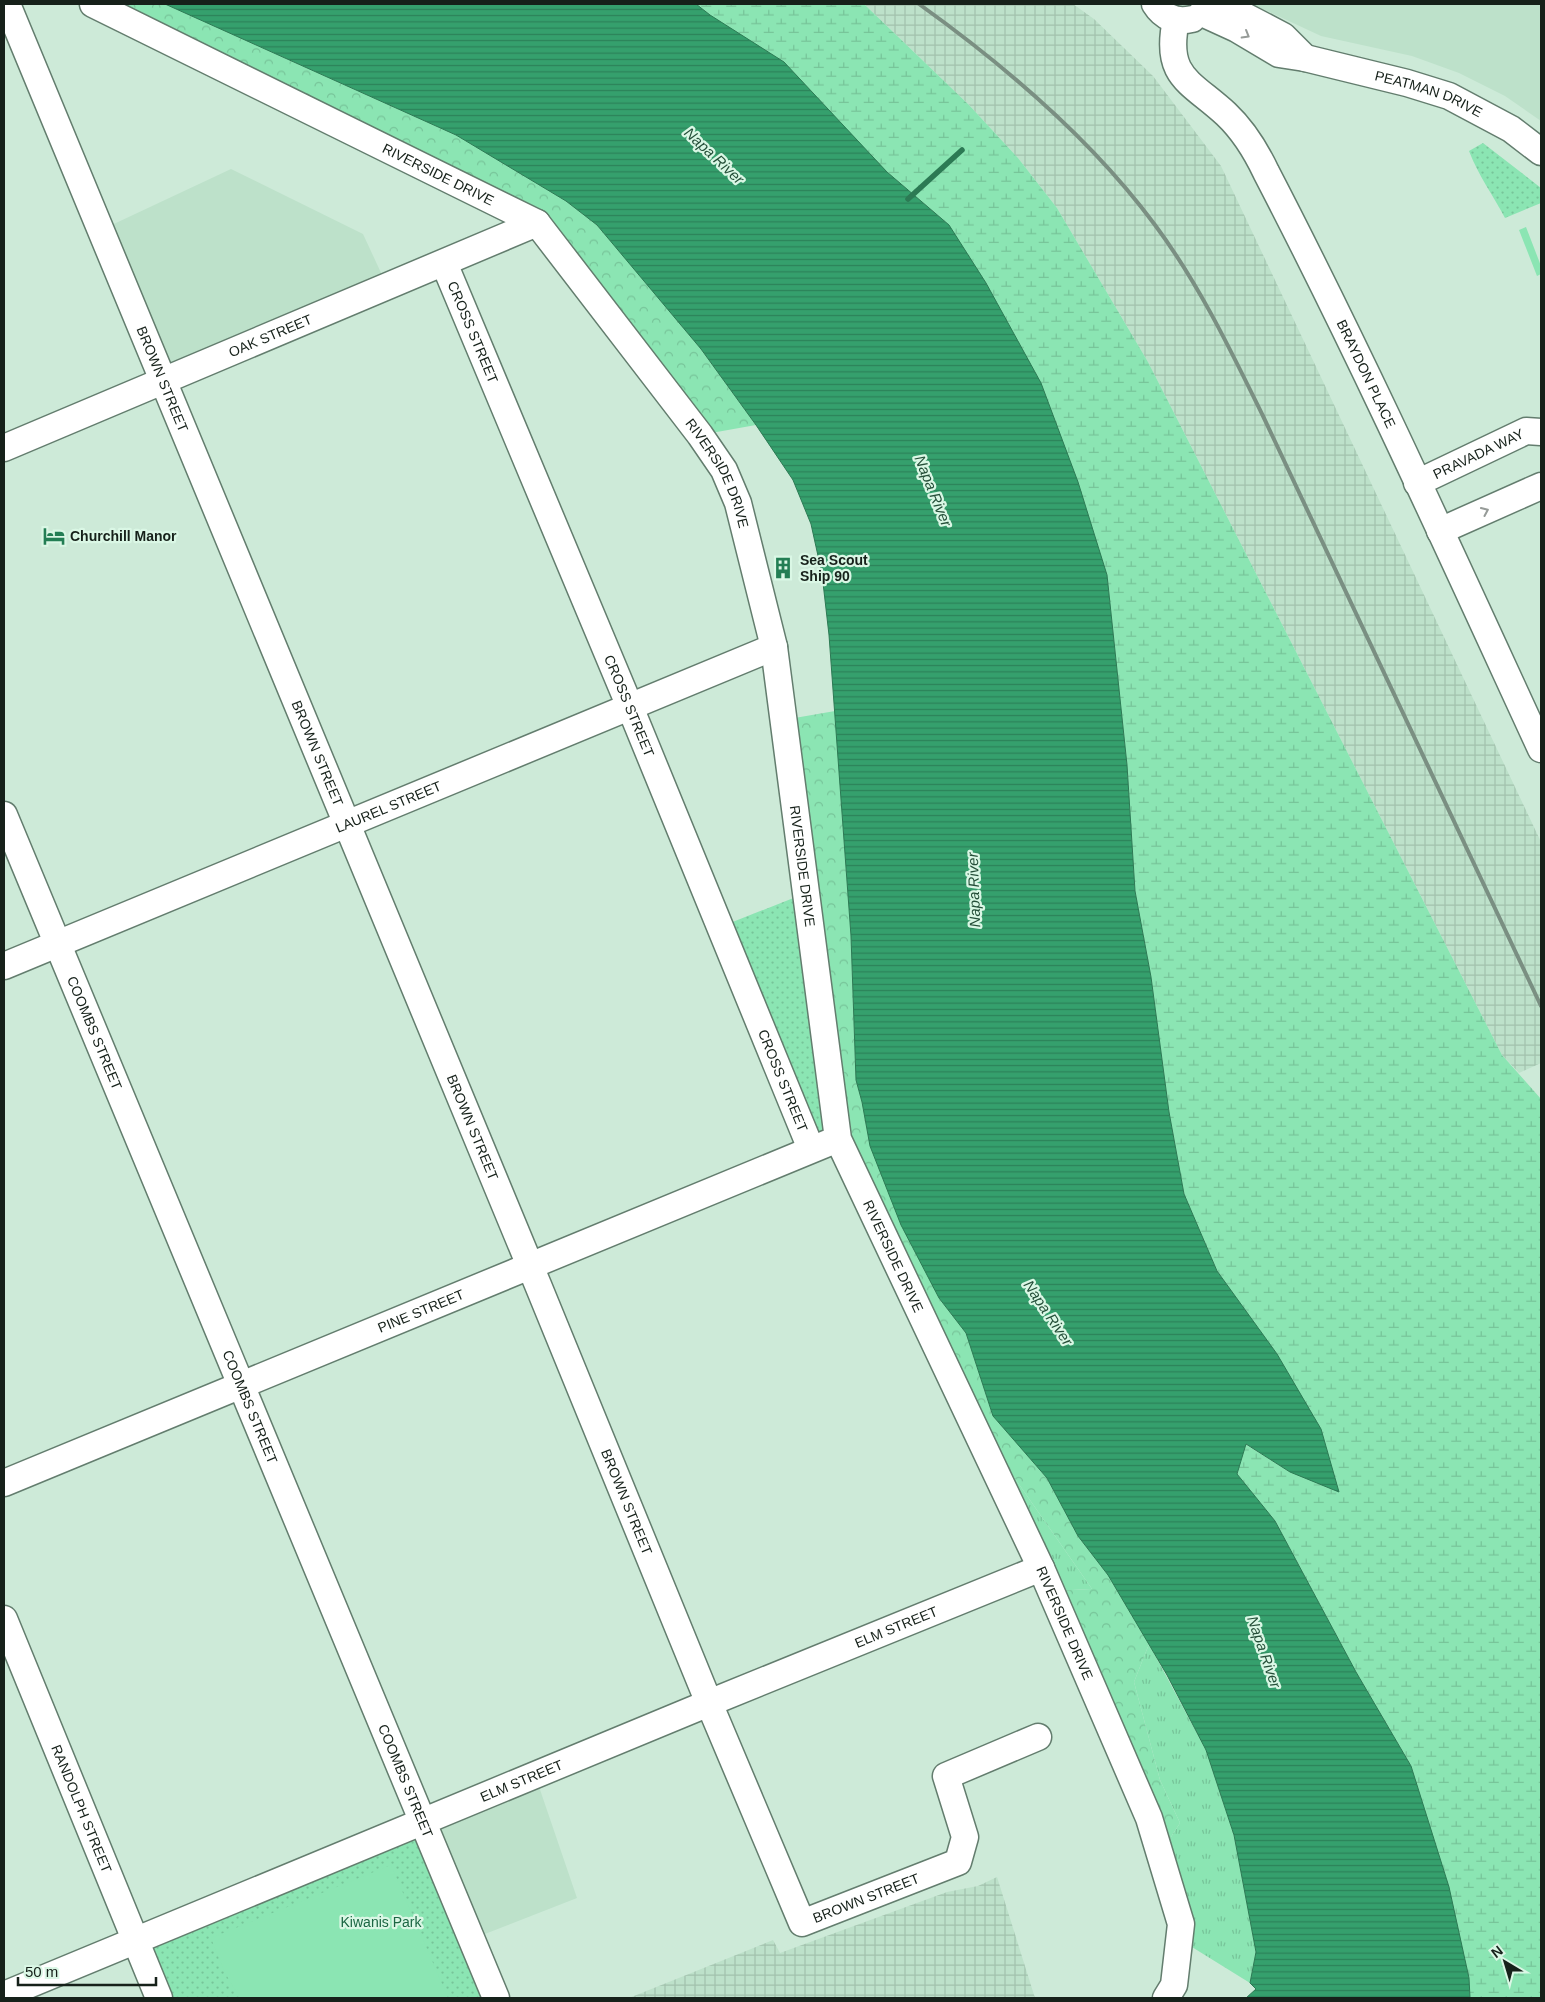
<svg xmlns="http://www.w3.org/2000/svg" width="1545" height="2002" font-family="Helvetica,sans-serif">
	<style>
		.built { fill: #bde1ca }
		.industrial { fill: url(#industrial-grid) }
		.grass { fill: url(#grass-tufts) }
		.forest { fill: url(#forest-crowns) }
		.wetland { fill: url(#wetland-marsh) }
		.park { fill: url(#park-dots) }
		.garden { fill: #8be5b3 }
		.water { fill: url(#water-rules); stroke: #2c7a54 }
		.lines { fill: none; stroke-linecap: round; stroke-linejoin: round }
		.stream { stroke: #2c7a54; stroke-width: 5.5 }
		.minor-casing { stroke: #637d6e; stroke-width: 29 }
		.minor { stroke: #fff; stroke-width: 26 }
		.rail { stroke: #7a8f82; stroke-width: 4 }
		.oneway { stroke: #969b98 }
		.labels { text-anchor: middle; stroke-width: 4.5; stroke-linejoin: round; paint-order: stroke }
		.street-label { font-size: 14px; fill: #16211a; stroke: #daf7e5 }
		.poi-label { font-size: 14px; font-weight: bold; fill: #16211a; stroke: #daf7e5; text-anchor: start }
		.park-label { font-size: 14px; fill: #1b6643; stroke: #daf7e5 }
		.water-label { font-size: 15px; font-style: italic; fill: #254f39; stroke: #daf7e5 }
	</style>
	<defs>
		<pattern id="industrial-grid" width="8" height="8" patternUnits="userSpaceOnUse" patternTransform="scale(1.25)"><rect width="8" height="8" fill="#bde1ca"/><path d="M0 4h8M4 0v8" fill="none" stroke="#a2c1ad"/></pattern>
		<pattern id="grass-tufts" width="24" height="20" patternUnits="userSpaceOnUse" patternTransform="scale(1.25)"><rect width="24" height="20" fill="#8be5b3"/><path d="M3 7l-1-3M5 7V3M7 7l1-3M15 17l-1-3M17 17v-4M19 17l1-3" fill="none" stroke="#77c499"/></pattern>
		<pattern id="forest-crowns" width="20" height="18" patternUnits="userSpaceOnUse" patternTransform="scale(1.25)"><rect width="20" height="18" fill="#8be5b3"/><path d="M2 6a3 3 0 1 1 6 0M12 15a3 3 0 1 1 6 0" fill="none" stroke="#77c499"/></pattern>
		<pattern id="wetland-marsh" width="20" height="14" patternUnits="userSpaceOnUse" patternTransform="scale(1.25)"><rect width="20" height="14" fill="#8be5b3"/><path d="M1 5h8M5 5V1M11 12h8M15 12V8" fill="none" stroke="#77c499"/></pattern>
		<pattern id="park-dots" width="8" height="8" patternUnits="userSpaceOnUse" patternTransform="scale(1.25)"><rect width="8" height="8" fill="#8be5b3"/><path d="M2 2h.1M6 6h.1" fill="none" stroke="#77c499" stroke-width="1.8" stroke-linecap="round"/></pattern>
		<pattern id="water-rules" width="6" height="5" patternUnits="userSpaceOnUse" patternTransform="scale(1.25)"><rect width="6" height="5" fill="#35a06d"/><path d="M0 2.5h6" fill="none" stroke="#2c8259"/></pattern>
	</defs>
	<rect width="100%" height="100%" fill="#cdead8"/>
	<path class="built" d="M1252,4H1541V121L1505,96L1459,73L1412,56L1321,36Z
		M231,169L363,234L389,290L164,382L101,230Z
		M535,1775L577,1898L472,1939L424,1822Z"/>
	<path class="industrial" d="M864,4H1073L1094,19L1153,76L1221,166L1541,842V1063L1519,1073L1502,1055L1148,362L1057,208L1018,158L969,105Z
		M997,1877L1035,1998H629L773,1940L780,1953L947,1892L978,1886Z"/>
	<path class="grass" d="M965,1407L1092,1589L1051,1591Z
		M1149,1644L1206,1750L1234,1835L1256,1952L1250,1983L1179,1939L1160,1854L1180,1823L1160,1780L1134,1682Z"/>
	<path class="forest" d="M93,4H165L456,135L566,201L597,225L628,261L701,349L756,425L700,435L537,223Z
		M835,711L851,936L856,1080L862,1102L939,1298L966,1333L993,1416L1047,1478L1078,1536L1108,1575L1149,1644L1134,1682L1160,1780L1180,1823L1160,1854L1051,1591L1092,1589L965,1407L838,1139L783,720Z"/>
	<path class="wetland" d="M696,4H864L969,105L1018,158L1057,208L1148,362L1502,1055L1541,1099V1998H1470L1469,1978L1411,1766L1356,1672L1275,1521L1237,1474L1245,1444L1290,1472L1277,1354L1217,1271L1184,1194L1169,1112L1151,977L1135,891L1127,765L1107,575L949,225L887,172Z"/>
	<path class="park" d="M1483,143L1541,188V203L1505,218C1493,195 1478,175 1469,151Z
		M806,893L838,1139L811,1149L720,927Z
		M423,1822L496,1998H159L135,1941Z"/>
	<path class="garden" d="M1526,227L1541,266V274L1537,276L1519,230Z
		M391,1865L448,1998H241C227,1980 219,1959 211,1938Z"/>
	<path class="water" d="M165,4H696L710,15L784,62L887,172L949,225L986,283L1041,383L1078,482L1107,575L1127,765L1135,891L1151,977L1169,1112L1184,1194L1217,1271L1277,1354L1321,1429L1339,1492L1290,1472L1246,1444L1237,1474L1275,1521L1356,1672L1411,1766L1449,1887L1469,1978L1470,1998H1246L1256,1989L1250,1983L1256,1952L1234,1835L1206,1750L1167,1675L1108,1575L1078,1536L1047,1478L993,1416L966,1333L939,1298L901,1225L870,1146L862,1102L856,1080L851,936L829,635L822,574L811,524L793,480L756,425L701,349L597,225L566,201L456,135Z"/>
	<g class="lines">
		<path class="stream" d="M908,199L962,150"/>
		<g class="minor-casing">
			<g id="minor">
				<path id="s1" d="M7,4L538,1285L709,1703L802,1923L958,1862L965,1837L946,1776L1038,1737"/>
				<path id="s2" d="M93,4L537,223L700,435L724,470L738,503L774,647L838,1139L1041,1568L1149,1818L1181,1924L1174,1985L1166,1998"/>
				<path d="M1155,4C1163,17 1176,23 1192,19"/>
				<path d="M1202,13L1237,29L1279,54L1305,58L1283,36L1237,12L1228,4"/>
				<path id="s3" d="M1176,20C1164,77 1190,81 1226,114C1243,130 1256,151 1266,172C1364,361 1452,556 1541,749"/>
				<path id="s4" d="M1305,58L1407,83L1449,96L1511,129L1541,152"/>
				<path id="s5" d="M444,263L630,707L811,1149"/>
				<path id="s6" d="M4,448L537,223"/>
				<path id="s7" d="M1417,483L1526,431L1541,432"/>
				<path d="M1440,531L1541,486"/>
				<path id="s8" d="M4,815L496,1998"/>
				<path id="s9" d="M4,966L774,647"/>
				<path id="s10" d="M4,1483L828,1143"/>
				<path id="s11" d="M4,1619L159,1998"/>
				<path id="s12" d="M4,1995L709,1703L1041,1568"/>
			</g>
		</g>
		<use href="#minor" class="minor"/>
		<path class="rail" d="M919,4C1004,65 1093,141 1155,225C1199,284 1231,351 1263,416L1541,1006"/>
	</g>
	<defs><path id="oneway-chevron" d="M-2-3.5L2.5 0L-2 3.5" fill="none" stroke-width="1.6" stroke-linecap="round" stroke-linejoin="round" transform="scale(1.25)"/></defs>
	<g class="oneway">
		<use href="#oneway-chevron" transform="translate(1246 35) rotate(30)"/>
		<use href="#oneway-chevron" transform="translate(1485 511) rotate(-24)"/>
	</g>
	<defs>
		<g id="hotel-bare" transform="scale(1.725)"><path d="M-6-4.5h1.5V1H6V5H4.5V3h-9V5H-6ZM-4 0a1.8 1.8 0 1 1 3.6 0ZM.5 0V-2.5h3Q6-2.5 6 0Z" fill="#237e54" stroke="#daf7e5" stroke-width="2.5" paint-order="stroke"/></g>
		<g id="building-bare" transform="scale(1.725)"><path d="M-4-6H4V6H1V3H-1V6H-4ZM-2.5-4.3h1.7v1.8h-1.7ZM.8-4.3h1.7v1.8H.8ZM-2.5-1h1.7V.8h-1.7ZM.8-1h1.7V.8H.8Z" fill="#237e54" stroke="#daf7e5" stroke-width="2.5" paint-order="stroke"/></g>
	</defs>
	<g fill-rule="evenodd">
		<use href="#hotel-bare" x="54" y="536"/>
		<use href="#building-bare" x="783" y="568"/>
	</g>
	<g class="labels">
		<g class="street-label">
			<text dy="5" stroke="none"><textPath href="#s4" startOffset="129">PEATMAN DRIVE</textPath></text>
			<text dy="5" stroke="none"><textPath href="#s2" startOffset="385">RIVERSIDE DRIVE</textPath></text>
			<text dy="5" stroke="none"><textPath href="#s5" startOffset="75">CROSS STREET</textPath></text>
			<text dy="5" stroke="none"><textPath href="#s6" startOffset="289">OAK STREET</textPath></text>
			<text dy="5" stroke="none"><textPath href="#s3" startOffset="412">BRAYDON PLACE</textPath></text>
			<text dy="5" stroke="none"><textPath href="#s1" startOffset="406">BROWN STREET</textPath></text>
			<text dy="5" stroke="none"><textPath href="#s7" startOffset="68">PRAVADA WAY</textPath></text>
			<text dy="5" stroke="none"><textPath href="#s2" startOffset="805">RIVERSIDE DRIVE</textPath></text>
			<text dy="5" stroke="none"><textPath href="#s5" startOffset="480">CROSS STREET</textPath></text>
			<text dy="5" stroke="none"><textPath href="#s1" startOffset="811">BROWN STREET</textPath></text>
			<text dy="5" stroke="none"><textPath href="#s9" startOffset="416">LAUREL STREET</textPath></text>
			<text dy="5" stroke="none"><textPath href="#s2" startOffset="1210">RIVERSIDE DRIVE</textPath></text>
			<text dy="5" stroke="none"><textPath href="#s8" startOffset="236">COOMBS STREET</textPath></text>
			<text dy="5" stroke="none"><textPath href="#s5" startOffset="885">CROSS STREET</textPath></text>
			<text dy="5" stroke="none"><textPath href="#s1" startOffset="1216">BROWN STREET</textPath></text>
			<text dy="5" stroke="none"><textPath href="#s2" startOffset="1615">RIVERSIDE DRIVE</textPath></text>
			<text dy="5" stroke="none"><textPath href="#s10" startOffset="451">PINE STREET</textPath></text>
			<text dy="5" stroke="none"><textPath href="#s8" startOffset="641">COOMBS STREET</textPath></text>
			<text dy="5" stroke="none"><textPath href="#s1" startOffset="1621">BROWN STREET</textPath></text>
			<text dy="5" stroke="none"><textPath href="#s2" startOffset="2020">RIVERSIDE DRIVE</textPath></text>
			<text dy="5" stroke="none"><textPath href="#s12" startOffset="965">ELM STREET</textPath></text>
			<text dy="5" stroke="none"><textPath href="#s8" startOffset="1046">COOMBS STREET</textPath></text>
			<text dy="5" stroke="none"><textPath href="#s12" startOffset="560">ELM STREET</textPath></text>
			<text dy="5" stroke="none"><textPath href="#s11" startOffset="205">RANDOLPH STREET</textPath></text>
			<text dy="5" stroke="none"><textPath href="#s1" startOffset="2146">BROWN STREET</textPath></text>
		</g>
		<g class="poi-label">
			<text x="70" y="541">Churchill Manor</text>
			<text x="800" y="565">Sea Scout<tspan x="800" dy="16">Ship 90</tspan></text>
		</g>
		<g class="park-label">
			<text x="381" y="1927">Kiwanis Park</text>
		</g>
		<g class="water-label">
			<text transform="translate(714 156) rotate(43)" y="5">Napa River</text>
			<text transform="translate(933 491) rotate(68)" y="5">Napa River</text>
			<text transform="translate(974 890) rotate(-92)" y="5">Napa River</text>
			<text transform="translate(1048 1313) rotate(56)" y="5">Napa River</text>
			<text transform="translate(1264 1652) rotate(71)" y="5">Napa River</text>
		</g>
	</g>
	<rect width="1545" height="2002" fill="none" stroke="#16211a" stroke-width="10"/>
	<g transform="translate(1505 1962) rotate(322)" stroke="#daf7e5" stroke-width="4" paint-order="stroke">
	<path d="M0-4L9 19L0 12L-9 19Z" fill="#16211a"/>
	<text y="-8" font-size="14" font-weight="bold" text-anchor="middle" fill="#16211a">N</text>
	</g>
	<path d="M18 1977v8h138v-8" fill="none" stroke="#16211a" stroke-width="2.5"/>
	<text x="25" y="1977" font-size="15" fill="#16211a" stroke="#daf7e5" stroke-width="4" paint-order="stroke">50 m</text>
</svg>
